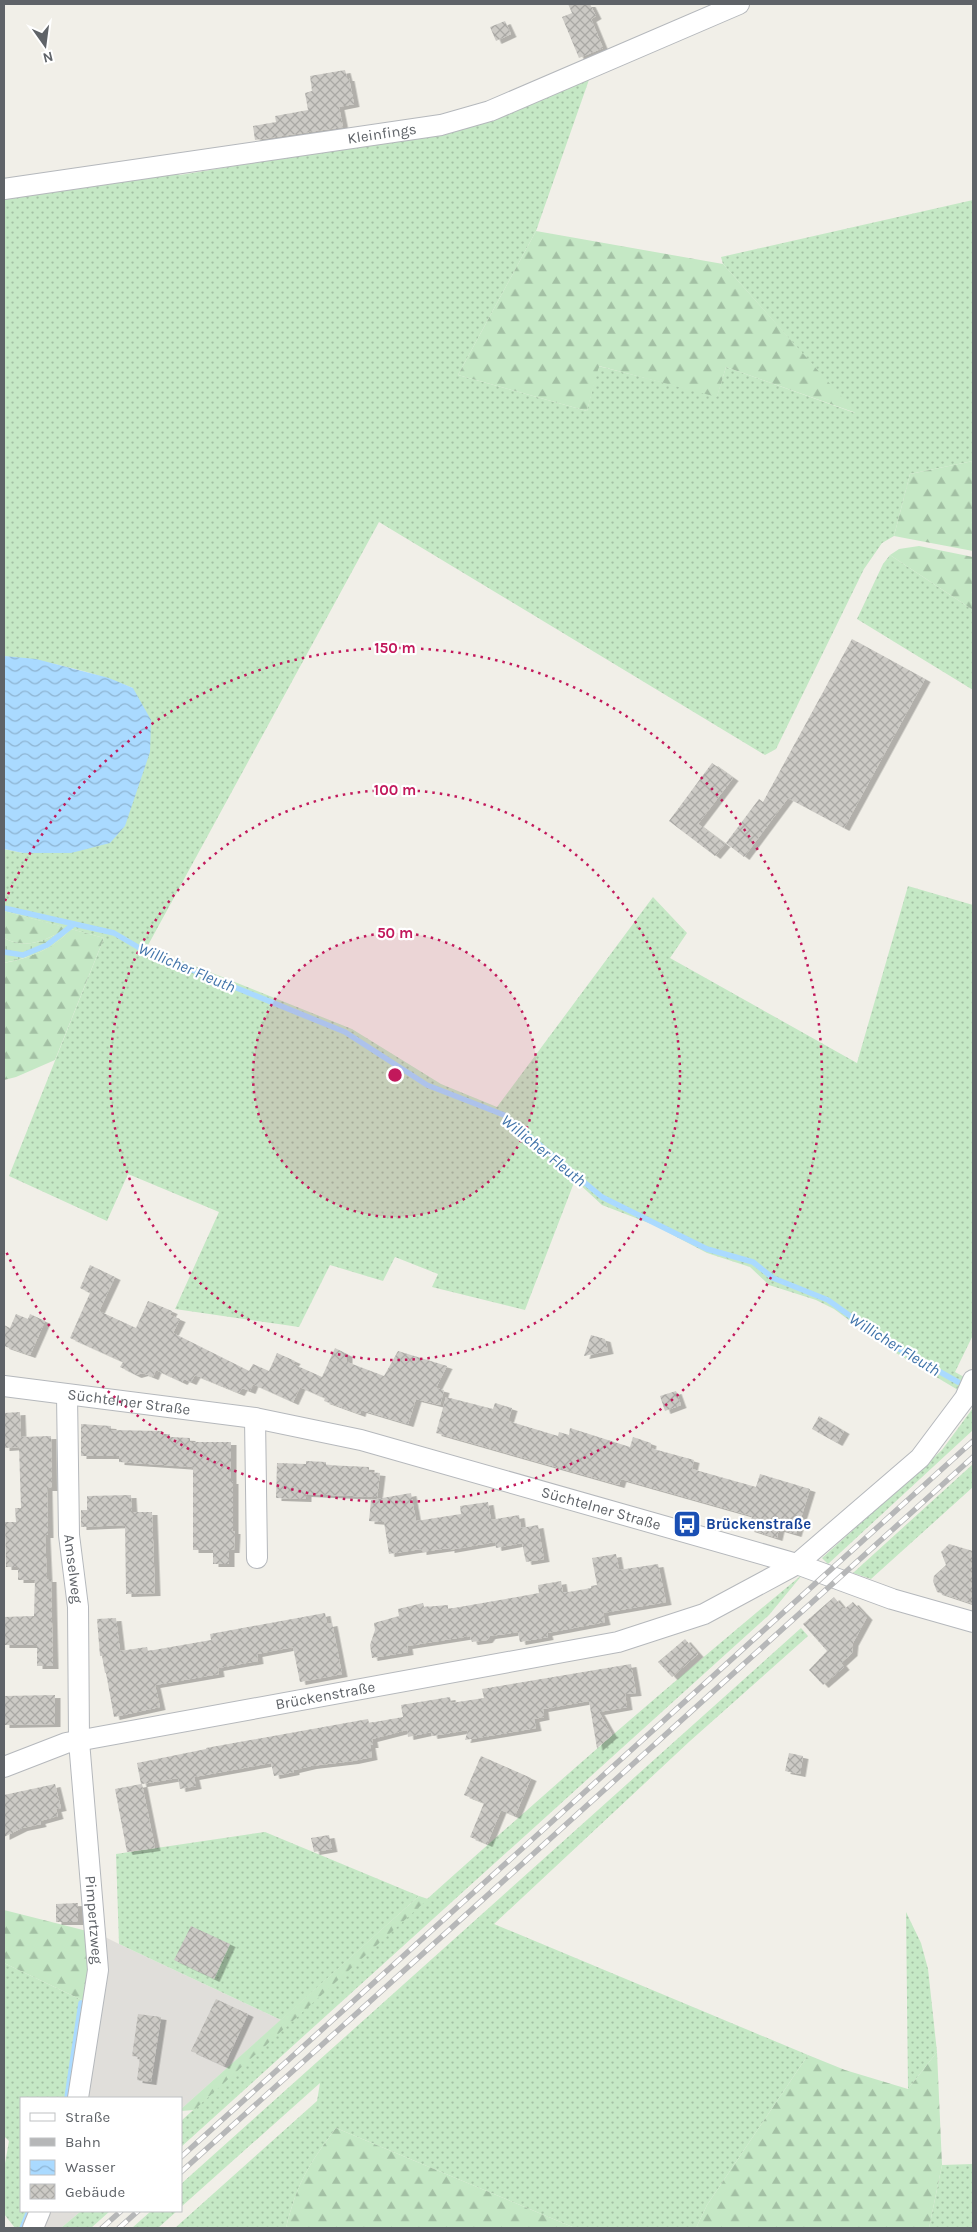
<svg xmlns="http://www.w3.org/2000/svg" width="977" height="2232" font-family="Karla,sans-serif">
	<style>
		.industrial { fill: #e0deda }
		.grass { fill: url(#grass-dots) }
		.forest { fill: url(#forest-firs) }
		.wetland { fill: url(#wetland-marsh) }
		.water { fill: url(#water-waves) }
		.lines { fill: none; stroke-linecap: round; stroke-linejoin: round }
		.stream { stroke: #aadaff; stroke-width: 5.5 }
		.building { fill: url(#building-cross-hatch); filter: url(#shadow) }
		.minor-casing { stroke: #b5b8bc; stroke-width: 22 }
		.minor { stroke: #fff; stroke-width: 20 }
		.rail-casing { stroke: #b6b7b8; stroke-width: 5.5 }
		.rail { stroke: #fff; stroke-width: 4; stroke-dasharray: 11; stroke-linecap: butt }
		.ring { fill: none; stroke: #c2185b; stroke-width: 2.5; stroke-dasharray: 2.5 5 }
		.labels { text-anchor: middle; stroke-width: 4.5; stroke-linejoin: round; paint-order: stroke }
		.street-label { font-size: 15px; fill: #5f6368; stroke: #fff }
		.transit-label { font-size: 15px; font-weight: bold; fill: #164399; stroke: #fff; text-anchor: start }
		.water-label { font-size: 16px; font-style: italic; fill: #4174aa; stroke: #fff }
		.centre { fill: #c2185b; stroke: #fff; stroke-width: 2.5 }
		.ring-label { font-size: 15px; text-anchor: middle; font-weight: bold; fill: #c2185b; stroke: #fff; stroke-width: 4.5; stroke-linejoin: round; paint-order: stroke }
	</style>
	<defs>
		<pattern id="grass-dots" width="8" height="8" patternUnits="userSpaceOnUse" patternTransform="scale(1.25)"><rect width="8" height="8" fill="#c5e8c5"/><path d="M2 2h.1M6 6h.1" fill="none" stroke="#a3c0a4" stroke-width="1.8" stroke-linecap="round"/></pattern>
		<pattern id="forest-firs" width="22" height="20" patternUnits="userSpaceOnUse" patternTransform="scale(1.25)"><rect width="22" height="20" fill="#c5e8c5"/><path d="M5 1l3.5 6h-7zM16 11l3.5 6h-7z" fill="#a3c0a4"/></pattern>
		<pattern id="wetland-marsh" width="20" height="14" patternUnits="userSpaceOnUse" patternTransform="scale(1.25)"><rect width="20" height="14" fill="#c5e8c5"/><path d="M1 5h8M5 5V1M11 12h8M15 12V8" fill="none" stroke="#a3c0a4"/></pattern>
		<pattern id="water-waves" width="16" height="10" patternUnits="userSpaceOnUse" patternTransform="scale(1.25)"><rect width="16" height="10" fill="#aadaff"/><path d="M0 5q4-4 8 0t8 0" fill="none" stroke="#8eb4d2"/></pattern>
		<pattern id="building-cross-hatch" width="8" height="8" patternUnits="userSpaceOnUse" patternTransform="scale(1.25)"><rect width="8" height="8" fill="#cccac5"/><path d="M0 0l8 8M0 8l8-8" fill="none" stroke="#a9a8a4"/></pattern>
		<filter id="shadow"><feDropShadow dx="5.5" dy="3" stdDeviation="0" flood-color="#0004"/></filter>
	</defs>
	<rect width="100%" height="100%" fill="#f1efe8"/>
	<path class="industrial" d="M101,1935L119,1944L281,2020L181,2109V2098H85Z
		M48,2211H81L61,2228H41Z"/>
	<path class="grass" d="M591,74L536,231L458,375L587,411L598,366L717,396L726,367L855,413L723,264L721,257L973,200V461L910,474L894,536L882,543L864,569L776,749L765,755L379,522L147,947L352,1029L441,1084L497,1107L653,897L687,933L670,958L857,1063L908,886L973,905V1335L955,1372L964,1377L958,1390L881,1344L834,1309L816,1300L769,1285L750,1267L707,1253L654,1225L602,1205L575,1180L525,1310L432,1287L438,1274L395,1257L383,1281L330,1265L299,1327L175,1309L219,1212L128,1174L107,1221L9,1176L104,938L4,911V849L23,853L133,688C92,671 48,661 4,656V197L176,173L180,175L446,131Z
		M890,555L973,610V690L857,619L883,564Z
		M973,1408V1430L828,1564L822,1558L942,1450Z
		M973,1464V1487L871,1579L853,1573Z
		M803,1574L769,1615L181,2147V2121C386,1936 590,1749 803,1574Z
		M801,1628L808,1636L690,1741L494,1924L808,2055L707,2205L696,2228H575L336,2128C309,2164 297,2183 286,2228H175L317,2101L320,2083L181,2207V2184Z
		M265,1832L419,1896L281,2020L119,1944L116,1854Z
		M906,1912L921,1943L928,1969L937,2052L908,2089Z
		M4,1963L86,2002L71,2098H21V2211H34L27,2228H15L4,2214V2169L9,2141L4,2136Z
		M973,2164V2228H929L942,2165Z
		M81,2211H110L91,2228H61Z
		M151,2211H177L158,2228H132Z"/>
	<path class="forest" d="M536,231L723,264L856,413L726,367L717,397L599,366L587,411L458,375Z
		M973,461V551L894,536L910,474Z
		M919,546L973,557V610L890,555L899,549Z
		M4,911L68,928C47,939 27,951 4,938Z
		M71,929L104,938L55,1060L16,1077L4,1080V963C30,958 53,949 71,929Z
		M419,1896L428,1899L194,2110L181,2111V2109Z
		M4,1910L87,1931L91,1972L86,2002L4,1963Z
		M937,2052L942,2165L929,2228H696L707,2205L808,2055L845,2070L908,2089Z
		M336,2128L575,2228H286C297,2183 309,2164 336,2128Z"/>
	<path class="wetland" d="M68,928L71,929C52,950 31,957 4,963V938C27,951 47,939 68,928Z"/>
	<path class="water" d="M4,656L36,659L109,678L133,688L151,720L150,752L125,826L110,843L71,853H23L4,849Z"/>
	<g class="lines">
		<path class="stream" d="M4,908L114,933L143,950L345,1032L427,1085L504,1115L602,1197L707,1249L753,1262L773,1278L828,1300L885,1341L958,1382
			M4,952L23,955L47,945L74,924
			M67,2098L81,2003
			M22,2228L29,2211"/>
	</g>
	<path class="building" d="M568,4H590L596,16L591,19L603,48L579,58L562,17L572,13Z
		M505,21L511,34L496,41L490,27Z
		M345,70L347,78H349L354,104L339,107L343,127L255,140L253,126L276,122L275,116L308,110L305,93L312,91L310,76Z
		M852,639L925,679L844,828L788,798L744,857L726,843L759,799L763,802Z
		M712,763L733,778L698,824L725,844L715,856L669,821Z
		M90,1265L115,1277L99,1311L136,1328L148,1301L172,1311L170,1315L180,1319L173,1333L249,1371L253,1364L269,1371L277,1353L295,1361L293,1364L322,1377L335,1348L347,1354V1362L384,1376L398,1351L447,1366L436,1388L444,1390L440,1405L416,1399L408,1424L361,1410L360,1414L324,1401L325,1398L300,1387L293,1402L253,1384L250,1391L242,1388L239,1393L195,1375L191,1382L184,1379L182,1382L156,1370L153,1377L143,1373L136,1375L120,1367L123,1362L70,1338L90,1293L80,1288Z
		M16,1314L28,1319L30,1314L45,1321L30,1355L4,1346V1325L10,1328Z
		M591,1335L605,1339L608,1351L584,1356Z
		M676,1391L681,1405L665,1411L660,1396Z
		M446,1397L493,1409L495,1403L512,1408L508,1421L558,1436L559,1432L569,1435L570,1428L630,1447L633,1437L651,1443L650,1448L694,1460L692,1469L756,1487L760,1474L810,1489L796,1534L779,1529L777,1538L749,1529L752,1516L621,1479L619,1485L436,1433Z
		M20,1412L21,1437L51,1436L52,1488H47L48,1535H45L47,1579H51L53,1666H37V1645H4V1617L34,1616L35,1580H18V1567H6L5,1522H16L15,1508H21L19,1447L4,1448V1413Z
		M819,1416L844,1431L837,1443L812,1429Z
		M81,1424L111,1426V1430L162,1431V1434H170V1437L190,1438V1442H231V1481H233V1531H235L234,1550H229V1564H213V1550H193V1467L119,1462V1456H81Z
		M306,1461L326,1462V1465L369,1467V1472L380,1473L377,1497L306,1494V1499L276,1498L277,1463L306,1464Z
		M411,1493L416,1521L461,1514L460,1506L488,1502L491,1520L519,1515L521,1528L538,1525L544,1559L526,1562L522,1543L496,1548L495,1542L449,1550V1548L421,1552V1549L389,1554L384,1522L369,1521L371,1500Z
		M131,1495L132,1512H152L155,1593L126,1594L125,1525L81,1527V1510H87V1496Z
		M949,1544L973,1551V1604L937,1592L933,1581L934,1576L946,1565L941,1552Z
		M616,1554L619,1570L658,1564L666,1602L603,1613L605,1622L547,1633L548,1637L520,1642L518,1632L490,1636L487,1640L472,1642L470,1636L407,1646L408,1652L372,1658L370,1645L375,1630L374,1623L399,1616L398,1609L423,1603L424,1607L448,1605V1609L517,1597L539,1593L538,1585L561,1581L563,1593L591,1588V1586L597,1585L592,1558Z
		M834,1597L844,1609L853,1602L867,1617L853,1643L852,1653L841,1663L844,1667L823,1685L809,1670L827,1651L803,1624Z
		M325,1613L327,1624L332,1623L342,1674L300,1682L293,1647L257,1654L258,1661L218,1668L219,1674L155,1685L160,1707L114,1717L106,1673H105L102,1656H100L97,1619L116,1618L120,1651L147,1647L148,1651L211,1640L210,1634Z
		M685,1639L698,1654L672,1677L658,1662Z
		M631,1664L636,1693L625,1694L627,1707L599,1712L612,1735L597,1748L589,1701L543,1709L544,1717L534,1719L536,1728L465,1740L468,1730L432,1736L431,1732L408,1737L407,1730L372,1739L373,1745H370L372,1757L353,1761L311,1766L294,1770V1772L274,1776L271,1763L194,1777L196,1786L180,1789L178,1778L142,1784L155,1848L127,1852L115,1789L141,1784L137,1763L206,1749V1748L368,1719L369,1723L403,1717L401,1705L450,1697L451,1703L484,1698L482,1689Z
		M55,1695V1724L4,1725V1696Z
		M789,1753L803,1756L800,1774L785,1771Z
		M481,1756L531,1778L515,1816L501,1810L487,1844L470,1837L484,1803L464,1795Z
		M55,1784L61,1808L56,1809L58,1816L40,1821L41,1824L22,1828L4,1837V1795Z
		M329,1835L332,1849L314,1852L311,1838Z
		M78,1903V1922H56V1904Z
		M191,1926L230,1944L214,1979L174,1960Z
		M216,1999L248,2014L224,2066L191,2051Z
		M138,2014L161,2017L151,2082L137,2080L140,2057L132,2056Z"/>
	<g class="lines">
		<g class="minor-casing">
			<g id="minor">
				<path id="s1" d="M4,189L441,125L490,111L739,4"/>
				<path id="s2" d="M4,1386L255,1418L361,1440L797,1564L892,1599L973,1622"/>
				<path id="s3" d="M67,1395L69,1535L78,1607L79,1741L98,1970L78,2098"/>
				<path d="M255,1418L257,1558"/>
				<path id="s4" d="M4,1767L66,1743L618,1642L704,1614L797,1564L920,1458L965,1398L973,1380"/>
				<path d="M33,2228L40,2211"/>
			</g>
		</g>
		<use href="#minor" class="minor"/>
		<g class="rail-casing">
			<path id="rail" d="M181,2157L973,1441
				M181,2172L973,1457
				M102,2228L121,2211
				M119,2228L138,2211"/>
		</g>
		<use href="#rail" class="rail"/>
	</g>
	<circle cx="395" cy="1075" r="142" fill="#c2185b" fill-opacity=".12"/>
	<g class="ring">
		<circle cx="395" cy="1075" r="142"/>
		<circle cx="395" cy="1075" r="285"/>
		<path d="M5 901A427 427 0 1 1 5 1249"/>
	</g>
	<defs>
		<g id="bus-square" transform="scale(1.4375)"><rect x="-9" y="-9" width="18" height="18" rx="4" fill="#1a4fb4" stroke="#fff"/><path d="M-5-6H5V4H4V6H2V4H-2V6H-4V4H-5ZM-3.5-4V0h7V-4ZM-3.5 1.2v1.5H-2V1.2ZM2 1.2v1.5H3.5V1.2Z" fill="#fff"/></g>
	</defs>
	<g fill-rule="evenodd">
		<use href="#bus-square" x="687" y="1524"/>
	</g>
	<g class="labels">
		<g class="street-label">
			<text dy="5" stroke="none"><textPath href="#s1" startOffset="382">Kleinfings</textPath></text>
			<text dy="5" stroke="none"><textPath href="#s2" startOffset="126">Süchtelner Straße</textPath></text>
			<text dy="5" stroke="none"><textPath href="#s2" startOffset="611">Süchtelner Straße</textPath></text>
			<text dy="5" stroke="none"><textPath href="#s3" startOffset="174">Amselweg</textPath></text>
			<text dy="5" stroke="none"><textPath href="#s4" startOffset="330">Brückenstraße</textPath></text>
			<text dy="5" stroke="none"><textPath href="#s3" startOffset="526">Pimpertzweg</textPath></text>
		</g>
		<g class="transit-label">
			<text x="706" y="1529">Brückenstraße</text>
		</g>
		<g class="water-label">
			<text transform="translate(187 967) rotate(23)" y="6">Willicher Fleuth</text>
			<text transform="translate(544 1150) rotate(39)" y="6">Willicher Fleuth</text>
			<text transform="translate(895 1344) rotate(32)" y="6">Willicher Fleuth</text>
		</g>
	</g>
	<circle cx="395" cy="1075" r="8" class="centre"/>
	<g class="ring-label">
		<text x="395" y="653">150 m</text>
		<text x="395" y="795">100 m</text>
		<text x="395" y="938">50 m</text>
	</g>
	<rect width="977" height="2232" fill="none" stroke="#5f6368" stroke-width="10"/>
	<rect x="20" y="2097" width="162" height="115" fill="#ffffff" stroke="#bfc1c3"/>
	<rect x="30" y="2113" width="25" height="8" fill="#ffffff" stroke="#bfc1c3"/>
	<text x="65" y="2122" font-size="15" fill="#5f6368">Straße</text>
	<rect x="30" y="2138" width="25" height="8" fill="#b6b7b8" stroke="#bfc1c3"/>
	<text x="65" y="2147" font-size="15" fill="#5f6368">Bahn</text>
	<rect x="30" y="2160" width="25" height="15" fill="url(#water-waves)" stroke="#bfc1c3"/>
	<text x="65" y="2172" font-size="15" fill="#5f6368">Wasser</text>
	<rect x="30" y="2184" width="25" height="15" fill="url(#building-cross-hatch)" stroke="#bfc1c3"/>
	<text x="65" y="2197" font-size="15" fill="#5f6368">Gebäude</text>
	<g transform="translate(45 45) rotate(166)" stroke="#ffffff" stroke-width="4" paint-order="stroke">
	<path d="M0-4L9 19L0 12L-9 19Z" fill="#5f6368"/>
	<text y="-8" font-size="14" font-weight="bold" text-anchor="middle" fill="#5f6368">N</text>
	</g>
</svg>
